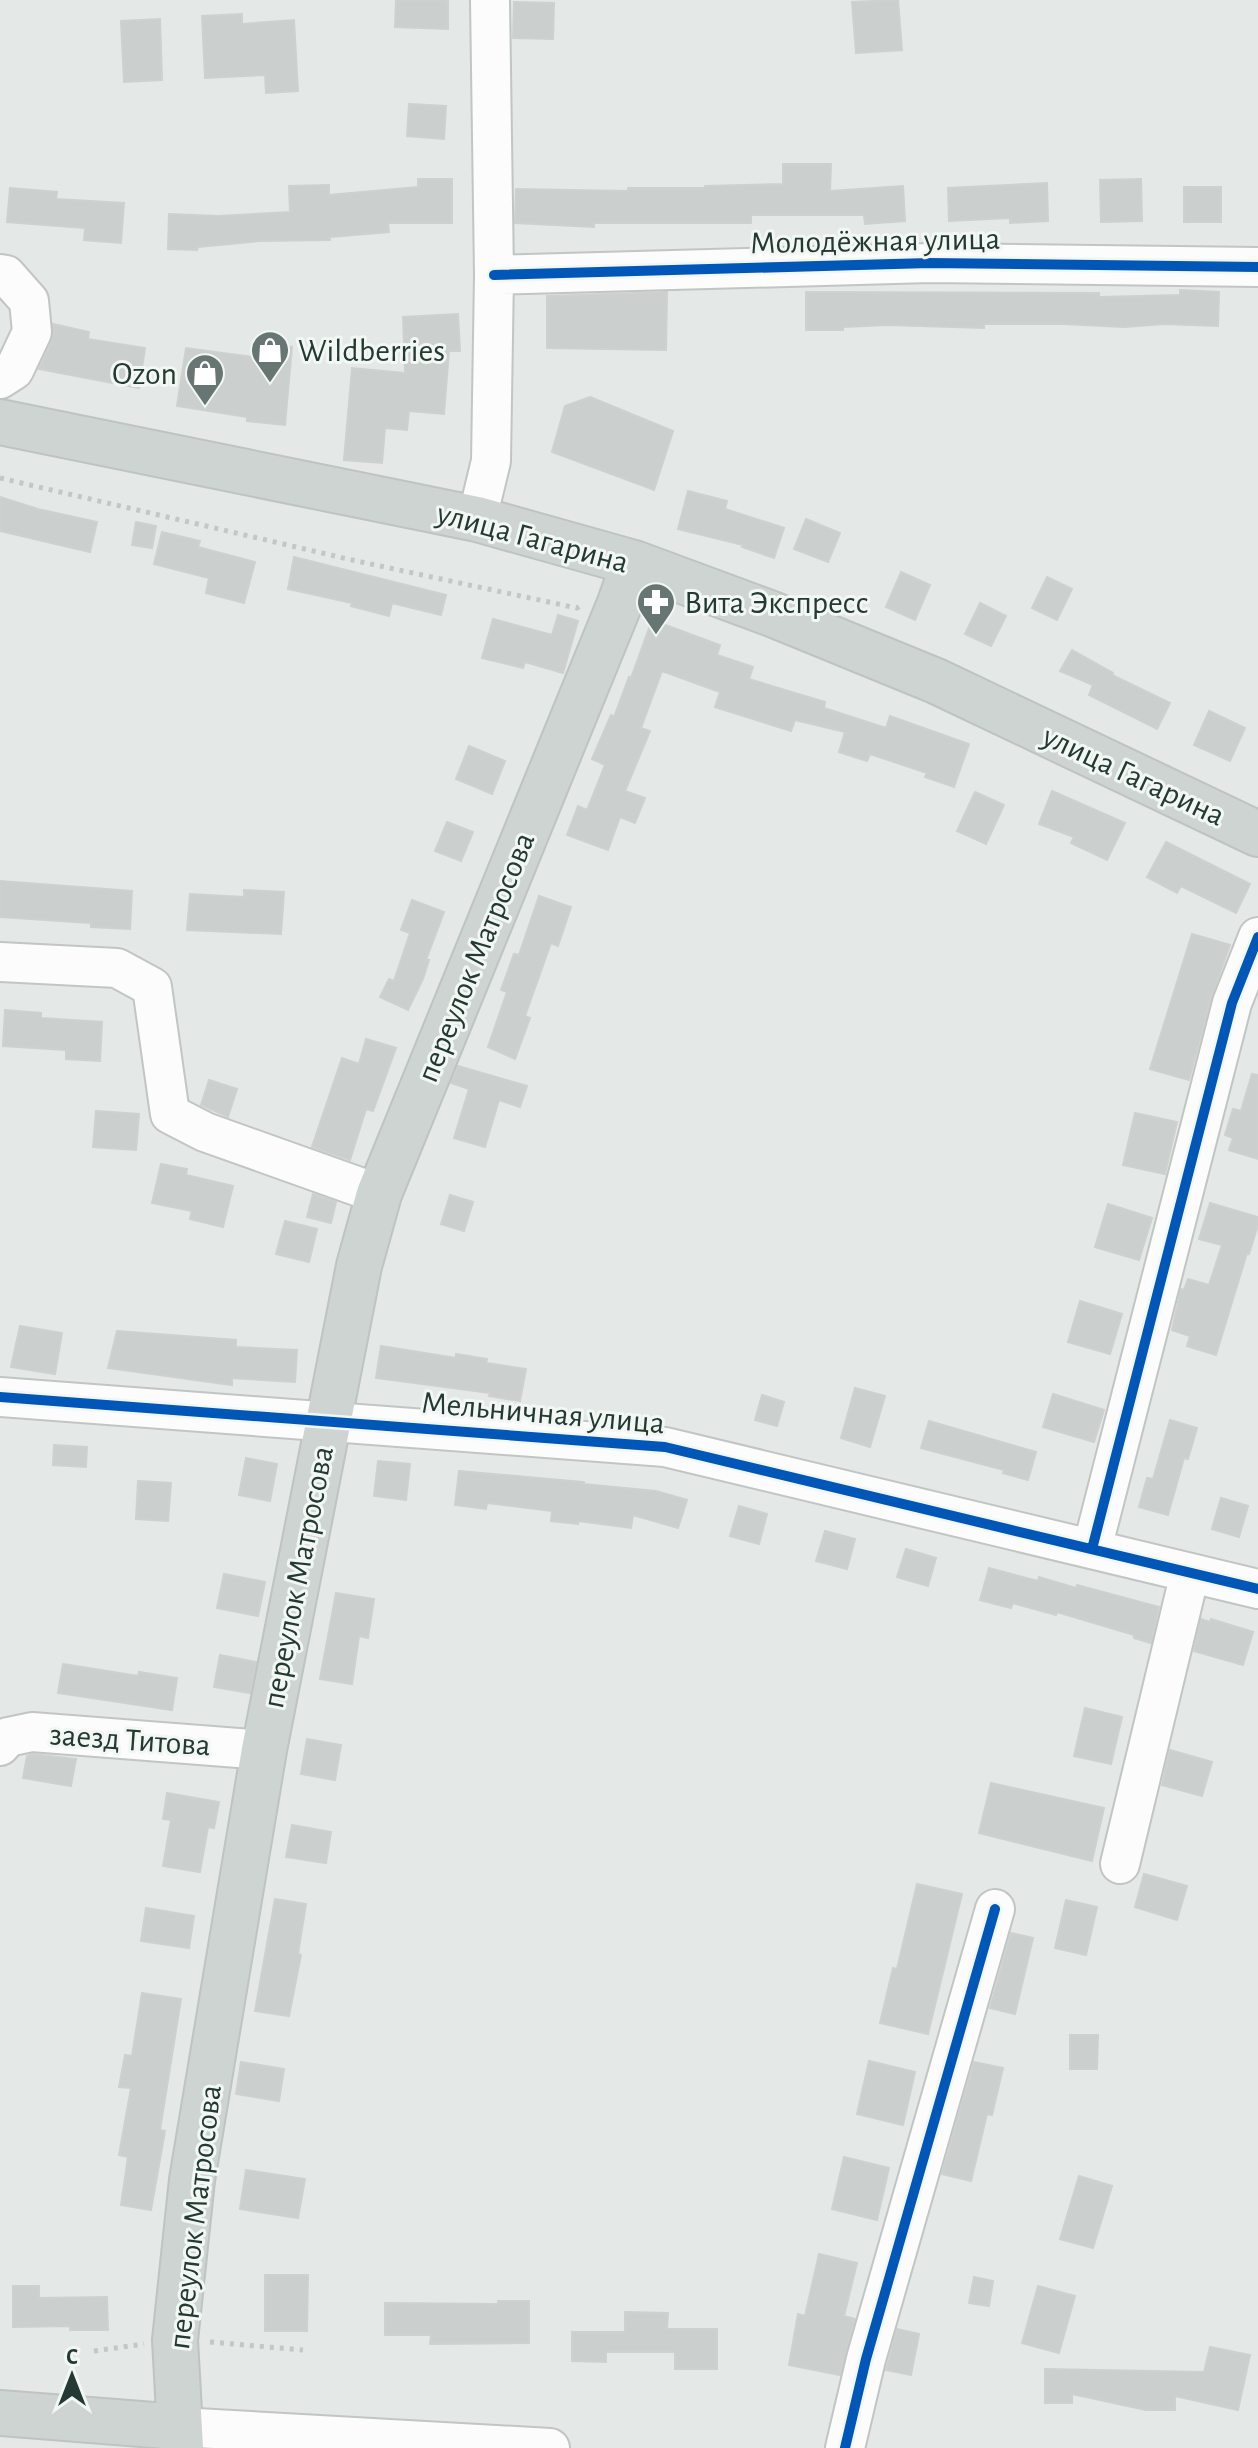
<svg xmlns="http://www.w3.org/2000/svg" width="1258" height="2448" font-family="'Alegreya Sans',sans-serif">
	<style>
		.building { fill: #cbcfcd; stroke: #cdd1cf; stroke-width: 2 }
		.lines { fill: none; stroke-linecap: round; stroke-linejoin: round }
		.minor-casing { stroke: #c1c5c3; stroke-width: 42 }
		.major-casing { stroke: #bdc4c2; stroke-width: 48 }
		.path { stroke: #c1c8c5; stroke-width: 5; stroke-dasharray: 4 6; stroke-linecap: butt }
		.minor { stroke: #fbfcfb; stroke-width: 38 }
		.major { stroke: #ced4d2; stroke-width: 44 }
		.cycleway-casing { stroke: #f2f7f4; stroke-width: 15 }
		.cycleway { stroke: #0057b8; stroke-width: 10 }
		.labels { text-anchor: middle; stroke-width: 6; stroke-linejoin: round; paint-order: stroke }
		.street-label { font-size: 32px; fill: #243933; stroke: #f2f7f4 }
		.poi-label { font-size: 32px; fill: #243933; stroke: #f2f7f4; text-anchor: start }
	</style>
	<rect width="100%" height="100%" fill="#e4e8e6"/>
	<path class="building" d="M396,0H448V29L395,27Z
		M898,0L902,50L856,53L852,2Z
		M514,2L554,3L553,39L513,38Z
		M242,14V24L294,20L298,91L266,93L265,75L205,78L202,16Z
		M160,19L162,80L124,82L121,21Z
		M409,104L446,106L444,139L407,136Z
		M783,164H831L830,191L903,186L905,221L865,224L864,215H751V223H594V227L515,223L516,189L628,191V188H705V186L783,184Z
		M418,179H452V223H388L389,232L330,237V240L260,241L198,247L197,250L168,249L169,214L218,216L290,212L289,186L329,185V195L418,187Z
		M1141,179L1142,221L1101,222L1100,180Z
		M1047,183L1048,221L1010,223V218L949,221L948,188Z
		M1184,187H1221V222H1184Z
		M10,188L57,192L56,199L124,203L121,243L84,240L85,228L7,222Z
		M1180,290L1219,292L1218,326L1164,324L1124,327L1064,324H984V328L888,325L843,327V330H806V292L1099,293V297L1180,295Z
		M667,292L666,350L547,348V296Z
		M458,314L460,351H449L444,414L409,411L407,430L385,428L382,463L344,460L352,368L405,373L403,317Z
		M53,324L89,332L88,339L145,348L139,388L39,369L52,341Z
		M254,343L292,347L285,425L247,421V417L177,406L186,348L253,357Z
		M590,397L673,431L654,490L552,452L565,406Z
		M688,491L727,501L725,509L784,528L774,558L742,547L743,545L678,529Z
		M0,497L38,509L97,522L90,552L0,531Z
		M806,519L840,533L828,562L794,549Z
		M136,522L156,526L152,548L132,545Z
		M162,532L200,541L198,547L255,562L244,603L206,593L209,578L154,564Z
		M294,557L446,595L441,615L392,603L389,616L351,606L352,603L288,589Z
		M901,572L930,585L915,620L886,607Z
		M1047,577L1072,589L1057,620L1032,608Z
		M980,603L1006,616L991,646L965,634Z
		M558,615L578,621L563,673L525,662L523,668L482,658L493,619L552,635Z
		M652,620L720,645L717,655L753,667L749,679L825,702L824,708L886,728L890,716L969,744L954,787L925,777L927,773L870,754L867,761L839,752L845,732L795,720L791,731L715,707L720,692L662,671L641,728L650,731L625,791L645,798L635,823L620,817L608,850L567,835L578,806L587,810L605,765L592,759L611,715L614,717L629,677L631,678Z
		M1072,650L1113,673L1112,675L1170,703L1157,729L1089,695L1093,685L1060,671Z
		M1209,711L1245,728L1230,761L1194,745Z
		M469,746L505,761L492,794L456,779Z
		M1052,791L1125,823L1107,860L1071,843L1074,837L1039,824Z
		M975,792L1004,805L986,844L957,831Z
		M447,822L473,832L461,861L435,851Z
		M1166,842L1250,884L1236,913L1181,886L1177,893L1147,877Z
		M0,881L132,891L130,929L91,927V923L0,917Z
		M244,890L284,892L281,934L187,930L190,894L244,897Z
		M539,896L571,907L558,946L551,943L525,1016L530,1018L515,1059L488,1047L507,992L501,990L514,954L519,955Z
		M412,900L444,912L426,960H429L423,979L408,1010L380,997L389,979L394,981L410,933L401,930Z
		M1192,934L1230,945L1211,998L1189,1080L1150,1069Z
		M5,1010L41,1013V1018L102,1022L100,1061L66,1059V1050L3,1046Z
		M366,1039L396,1048L373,1111L366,1109L350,1160L312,1147L342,1058L359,1064Z
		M458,1066L527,1086L520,1107L499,1100L485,1147L454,1138L469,1089L451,1083Z
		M1252,1074L1258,1075V1159L1229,1150L1233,1138L1225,1135L1233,1109L1241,1111Z
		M209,1080L237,1089L228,1117L201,1105Z
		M96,1111L139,1114L136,1150L93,1147Z
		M1135,1113L1177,1122L1165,1174L1123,1165Z
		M161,1164L187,1169L186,1175L233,1186L223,1227L190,1219L192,1211L152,1203Z
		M313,1194L336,1202L331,1223L307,1217Z
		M450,1195L473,1202L464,1231L441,1224Z
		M1210,1203L1258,1217V1225L1249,1254L1247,1253L1216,1355L1187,1346L1190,1336L1172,1330L1181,1289L1184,1290L1188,1279L1209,1285L1222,1245L1199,1239Z
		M1108,1204L1152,1218L1139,1260L1095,1247Z
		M285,1221L317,1229L309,1262L276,1254Z
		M1080,1301L1122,1314L1110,1354L1068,1342Z
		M20,1326L62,1333L55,1374L11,1367Z
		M117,1331L236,1340V1347L297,1350L295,1382L232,1378V1385L108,1368Z
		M381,1346L456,1358V1354L487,1359L486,1363L526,1369L520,1401L489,1396L490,1393L376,1378Z
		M855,1388L885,1396L870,1447L841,1438Z
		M1053,1394L1104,1410L1094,1442L1043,1427Z
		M762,1395L784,1402L777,1426L755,1420Z
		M1170,1420L1197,1428L1188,1459L1184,1458L1168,1515L1139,1507L1147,1478L1153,1479Z
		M929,1421L1036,1452L1028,1480L1003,1473L1004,1470L921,1448Z
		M54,1445L87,1447L86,1467L53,1465Z
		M246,1458L277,1464L270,1501L239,1495Z
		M378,1461L410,1464L406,1500L374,1496Z
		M459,1471L584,1482L583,1484L656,1491L687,1500L678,1528L633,1515L631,1528L579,1521L578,1524L551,1521L552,1511L487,1503L486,1509L455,1505Z
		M138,1481L171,1483L168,1521L136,1519Z
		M1221,1498L1248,1506L1239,1537L1212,1529Z
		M739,1506L767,1514L759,1544L730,1536Z
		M825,1531L855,1539L847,1569L816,1561Z
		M906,1549L936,1558L928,1586L897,1577Z
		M989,1568L1038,1581L1039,1577L1076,1588L1077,1585L1159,1607L1151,1643L1134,1638V1635L1057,1612L1056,1615L1013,1603L1011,1608L980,1600Z
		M224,1574L265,1582L258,1616L217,1608Z
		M336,1593L374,1599L368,1638L359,1636L352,1684L320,1679Z
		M1201,1619L1210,1622L1211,1619L1253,1632L1243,1665L1194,1651Z
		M220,1655L256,1662L250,1693L214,1687Z
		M63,1664L138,1676L139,1672L177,1678L172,1710L58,1693Z
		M1085,1708L1122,1717L1111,1764L1074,1756Z
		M307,1739L341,1745L335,1780L301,1774Z
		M1170,1750L1212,1762L1202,1796L1162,1785Z
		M33,1754L76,1759L71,1786L23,1778L27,1756Z
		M991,1783L1104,1808L1092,1861L979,1833Z
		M167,1793L219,1802L214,1828L208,1827L200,1872L163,1866L171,1820L163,1819Z
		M292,1825L331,1832L326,1863L286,1857Z
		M1144,1874L1187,1886L1177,1920L1135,1907Z
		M917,1884L962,1894L928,2034L880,2023L893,1968L897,1969Z
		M275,1899L306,1904L298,1954L301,1955L289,2016L255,2011Z
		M1066,1900L1097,1907L1086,1955L1055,1948Z
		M146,1908L194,1916L189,1948L141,1941Z
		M1011,1933L1033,1938L1015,2014L990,2008Z
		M142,1993L181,1999L160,2130L165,2131L151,2210L121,2205L128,2157L119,2155L131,2088L119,2087L125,2055L132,2056Z
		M1070,2035H1098L1097,2069H1070Z
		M869,2061L915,2072L903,2125L857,2114Z
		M241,2062L284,2069L279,2101L236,2094Z
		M974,2062L1003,2068L992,2115L987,2114L971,2181L942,2174Z
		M844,2157L889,2168L877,2220L832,2209Z
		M246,2170L305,2179L298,2218L240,2209Z
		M1079,2176L1112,2186L1093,2248L1060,2239Z
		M819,2254L857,2263L844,2316L855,2319L840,2375L789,2365L798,2314L805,2316Z
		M265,2275H308L307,2331H265Z
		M974,2277L993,2281L989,2306L969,2303Z
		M13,2286H39V2298L107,2297L108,2330H70V2326L13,2327Z
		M1038,2286L1075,2296L1059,2353L1022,2343Z
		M498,2301H529V2343L430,2344L431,2335H385V2303L498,2304Z
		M625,2312L668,2313L667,2329H717V2369H675V2352H606V2362L572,2361V2332H625Z
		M897,2329L919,2334L911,2375L886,2370Z
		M1210,2347L1250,2355L1238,2410L1175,2396V2410H1146L1072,2394V2403H1045V2369L1204,2372Z"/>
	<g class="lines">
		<g class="minor-casing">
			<path id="minor" d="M0,274L6,275L29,301L32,332L14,370L0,379
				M494,275L930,263L1258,267
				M477,519L491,461L494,275L490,0
				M0,962L117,968L152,987L170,1114L205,1132L379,1194
				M0,1397L665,1447L1258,1589
				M1092,1549L1232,1003L1258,937
				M0,1746L8,1737L32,1732L264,1750
				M1120,1864L1190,1573
				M179,2427L550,2448
				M845,2448L866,2359L995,1909"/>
		</g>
		<g class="major-casing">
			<path id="major" d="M0,422L477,519L634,563L772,614L936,681L1258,834
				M0,2413L179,2427
				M181,2448L175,2340L192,2180L264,1750L359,1266L379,1194L620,603L634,563"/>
		</g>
		<path class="path" d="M0,478L352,560L577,608L581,605
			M210,2342L303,2350
			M94,2351L144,2344"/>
		<use href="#minor" class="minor"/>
		<use href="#major" class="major"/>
		<g class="cycleway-casing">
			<path id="cycleway" d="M494,275L930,263L1258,267
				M0,1397L665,1447L1258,1589
				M1092,1549L1232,1003L1258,937
				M845,2448L866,2359L995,1909"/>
		</g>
		<use href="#cycleway" class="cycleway"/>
	</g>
	<defs>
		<g id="shop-pin" transform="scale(2)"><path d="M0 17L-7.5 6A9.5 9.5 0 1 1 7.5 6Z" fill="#677672" stroke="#f2f7f4"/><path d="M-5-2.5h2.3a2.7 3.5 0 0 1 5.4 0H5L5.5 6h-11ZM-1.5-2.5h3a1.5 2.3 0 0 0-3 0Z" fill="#fff"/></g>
		<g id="pharmacy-pin" transform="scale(2)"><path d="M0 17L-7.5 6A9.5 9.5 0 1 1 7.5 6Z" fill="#677672" stroke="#f2f7f4"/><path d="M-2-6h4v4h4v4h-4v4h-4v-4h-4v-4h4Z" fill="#fff"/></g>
	</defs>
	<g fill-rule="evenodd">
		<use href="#shop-pin" x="270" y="350"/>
		<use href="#shop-pin" x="205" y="373"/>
		<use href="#pharmacy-pin" x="656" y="602"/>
	</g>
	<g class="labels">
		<g class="street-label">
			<text transform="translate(875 240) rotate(-1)" y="11">Молодёжная улица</text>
			<text transform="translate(533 537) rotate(15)" y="11">улица Гагарина</text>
			<text transform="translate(1134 775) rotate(25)" y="11">улица Гагарина</text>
			<text transform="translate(475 957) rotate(-68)" y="11">переулок Матросова</text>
			<text transform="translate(543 1412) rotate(5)" y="11">Мельничная улица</text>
			<text transform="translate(297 1577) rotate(-79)" y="11">переулок Матросова</text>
			<text transform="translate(130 1739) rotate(4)" y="11">заезд Титова</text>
			<text transform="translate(194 2217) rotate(-83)" y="11">переулок Матросова</text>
		</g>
		<g class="poi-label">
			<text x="298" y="361">Wildberries</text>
			<text x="177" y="384" text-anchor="end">Ozon</text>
			<text x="684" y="613">Вита Экспресс</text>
		</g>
	</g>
	<g transform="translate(72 2376)" stroke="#f2f7f4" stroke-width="6" paint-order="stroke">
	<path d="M0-6L14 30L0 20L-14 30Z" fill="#243933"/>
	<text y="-12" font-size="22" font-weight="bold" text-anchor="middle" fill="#243933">С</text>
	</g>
</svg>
